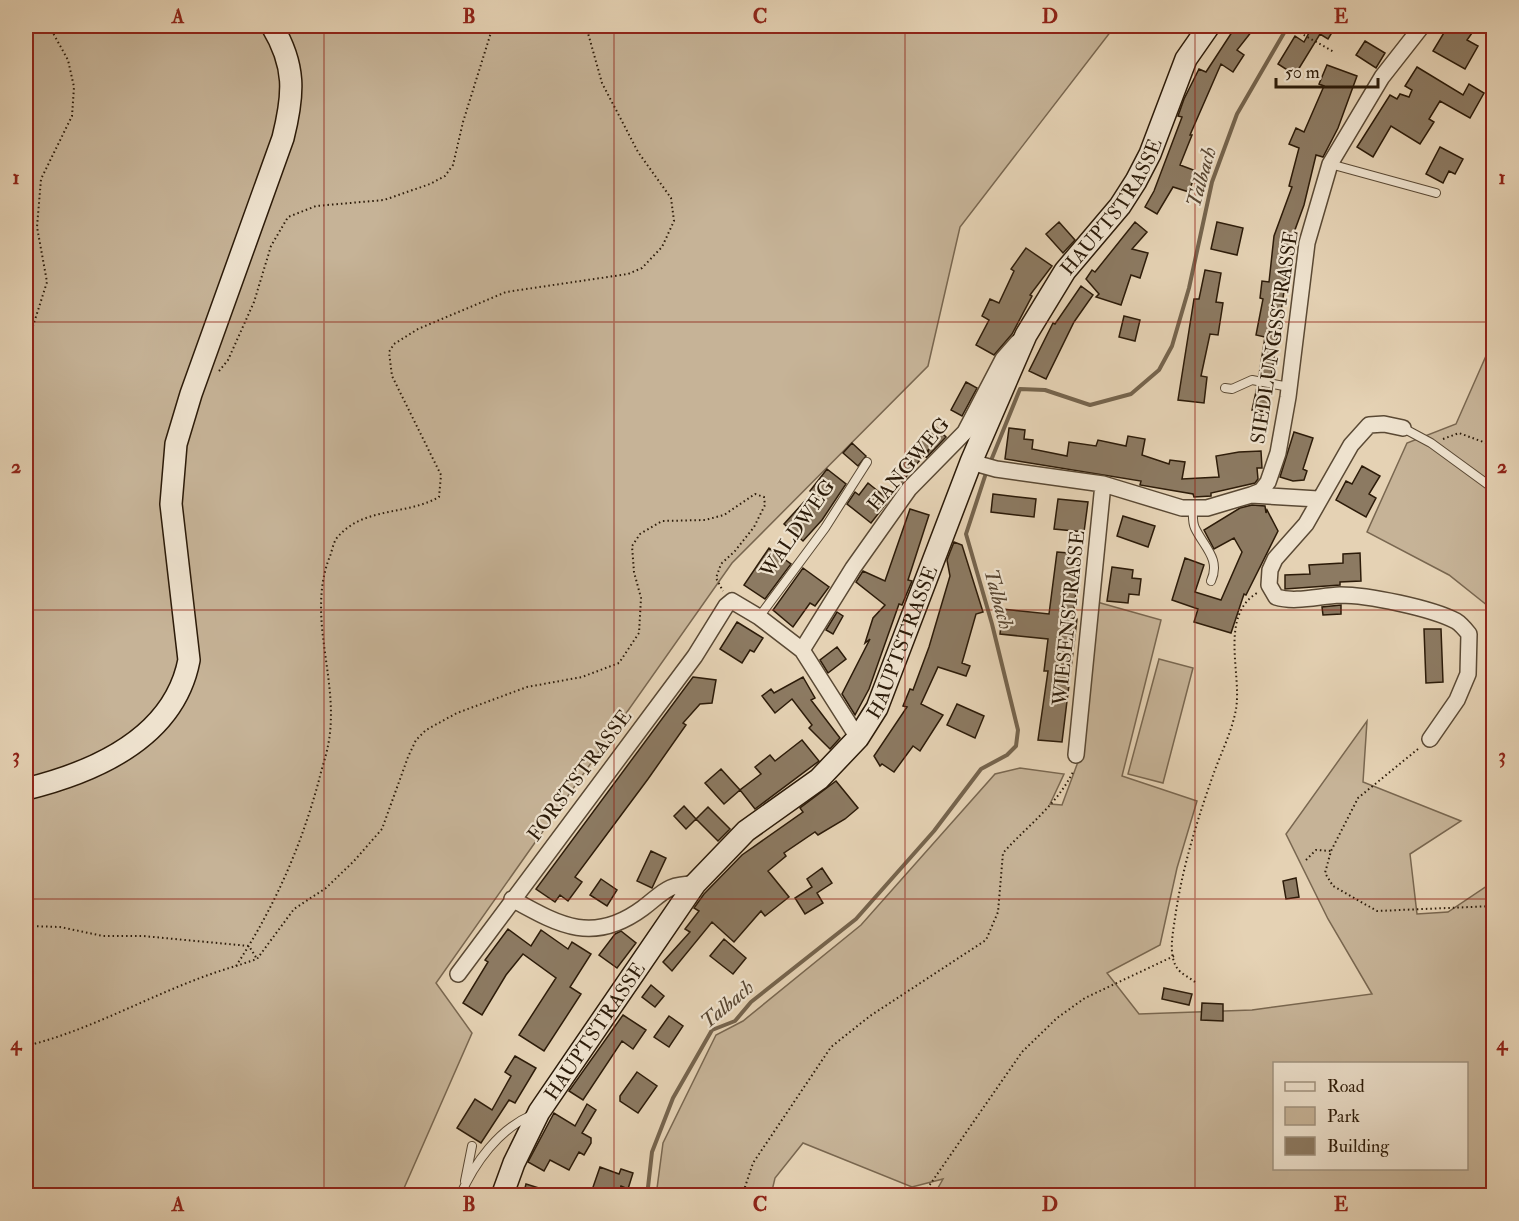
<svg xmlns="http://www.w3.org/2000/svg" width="1519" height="1221" font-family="'IM FELL Double Pica',serif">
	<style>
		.green { fill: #c6b397; stroke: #796750; stroke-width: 1.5; fill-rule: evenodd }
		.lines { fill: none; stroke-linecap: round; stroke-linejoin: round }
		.stream { stroke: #75644d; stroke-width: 4 }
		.building { fill: #8c7a62; stroke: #2c1b09; stroke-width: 1.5 }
		.lane-casing { stroke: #5a4934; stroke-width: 10 }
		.street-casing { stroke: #5a4934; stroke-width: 18 }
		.secondary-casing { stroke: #2c1b09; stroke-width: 24 }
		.path { stroke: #2c1b09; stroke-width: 2; stroke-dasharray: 1.5 3; stroke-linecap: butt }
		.lane { stroke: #eee2ce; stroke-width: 8 }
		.street { stroke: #eee2ce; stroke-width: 15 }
		.secondary { stroke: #eee2ce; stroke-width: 21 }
		.grid { fill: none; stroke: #8f2418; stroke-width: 1.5; stroke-opacity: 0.55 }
		.labels { text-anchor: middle; stroke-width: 4.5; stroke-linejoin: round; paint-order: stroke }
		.street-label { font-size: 20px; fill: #2c1b09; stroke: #eee2ce }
		.water-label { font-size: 21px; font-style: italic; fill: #574531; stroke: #eee2ce }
		.neatline { fill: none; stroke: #8f2418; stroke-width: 2 }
		.grid-label { font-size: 20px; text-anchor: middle; font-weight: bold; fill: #8f2418 }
	</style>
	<rect width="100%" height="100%" fill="#e5d2b4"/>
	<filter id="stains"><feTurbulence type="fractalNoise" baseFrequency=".00333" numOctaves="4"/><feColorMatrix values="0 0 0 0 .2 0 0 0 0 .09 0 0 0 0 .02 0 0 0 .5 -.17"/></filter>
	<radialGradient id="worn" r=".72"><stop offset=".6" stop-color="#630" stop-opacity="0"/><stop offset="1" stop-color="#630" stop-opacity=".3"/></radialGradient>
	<path class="green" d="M26,26H1115L960,227L928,366L732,563L436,983L472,1033L401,1195H26Z
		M1493,340V610L1449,575L1367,532L1407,443L1456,424Z
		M1097,602L1161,620L1122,776L1197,801L1177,868L1160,945L1107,973L1139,1014L1252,1010L1372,994L1328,919L1286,834L1367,721L1363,782L1461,821L1410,854L1417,914L1448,912L1493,882V1195H934L943,1179L912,1187L803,1143L775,1178L771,1195L656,1196L663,1143L716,1035L743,1021L861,925L995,774L1020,768L1064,774L1050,804L1062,805L1082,751ZM1274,1064H1466V1168H1274Z
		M1159,659L1193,668L1163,783L1128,774Z"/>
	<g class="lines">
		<path class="stream" d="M990,463L1020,389L1045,390L1090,405L1131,394L1159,370L1172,346L1189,288L1212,182L1237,114L1288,26
			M647,1196L652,1152L673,1098L712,1030L735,1021L751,1002L856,919L934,831L981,769L1007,755L1016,746L1018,730L992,624L966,534L987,470"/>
	</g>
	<path class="building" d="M1236,26H1256L1237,50L1244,55L1233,72L1221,64L1190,135H1192L1180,165L1196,171L1189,192L1173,187L1157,214L1145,207L1154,191L1182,117L1178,116L1184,99L1199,69L1206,72Z
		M1306,26H1336L1328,39L1320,34L1295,75L1278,64L1295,36L1304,42L1311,29Z
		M1448,26H1477L1467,40L1478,46L1465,69L1433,51Z
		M1365,41L1385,53L1376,68L1356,55Z
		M1327,65L1357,76L1338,128L1323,157L1316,155L1304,205L1292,238L1271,378L1259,375L1265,337L1256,335L1263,299L1260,298L1262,281L1269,282L1274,236L1292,187L1289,186L1299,148L1289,144L1296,128L1304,132L1324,86L1319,84Z
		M1417,67L1463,95L1469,84L1484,93L1470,118L1440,101L1429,119L1434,122L1420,144L1391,126L1373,157L1357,147L1390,95L1397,99L1400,94L1409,97L1412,90L1405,86Z
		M1440,147L1463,159L1455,174L1449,171L1443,183L1426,174Z
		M1059,222L1075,240L1063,253L1046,234Z
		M1135,222L1147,232L1132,249L1148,253L1140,278L1131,275L1121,305L1096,297L1099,294L1086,279L1092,270L1095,272Z
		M1217,222L1243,228L1237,255L1211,249Z
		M1026,248L1052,266L1030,295L1032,296L1012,334L994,355L976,345L989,320L982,316L990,299L999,303L1014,271L1011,269Z
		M1205,270L1221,273L1216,302L1223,303L1218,335L1210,334L1201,376L1207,377L1204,403L1178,400L1194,299H1199Z
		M1081,286L1093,295L1074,322L1046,379L1029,371L1053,323L1055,324Z
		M1124,316L1140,320L1135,341L1119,337Z
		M966,382L977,388L962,416L951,410Z
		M1257,387L1270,389L1267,412L1252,410Z
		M934,425L946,437L926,458L929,449L902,482L892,473Z
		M1009,428L1025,430L1024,439L1033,440L1032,449L1067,456L1069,442L1096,446L1098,440L1126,446L1128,436L1145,439L1142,455L1169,464L1170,460L1185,462L1182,479L1219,477L1216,456L1239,452L1261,451L1262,468H1257L1258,479L1255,483L1211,493V496L1194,497L1193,494L1140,485L1141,481L1005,459Z
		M1294,432L1313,438L1303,469L1307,471L1304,480L1293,481L1280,477Z
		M852,443L866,456L858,466L843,453Z
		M1362,466L1380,476L1369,494L1376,498L1366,517L1336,500L1346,481L1352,484Z
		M827,469L846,484L822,520L803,541L784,524L812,493L810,491Z
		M868,483L889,500L871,523L847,504L855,492L859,495Z
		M993,494L1036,499L1034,517L991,512Z
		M1058,499L1088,502L1084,532L1054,529Z
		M1252,505L1265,506L1266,513L1267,510L1278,531L1246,595L1244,594L1231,633L1194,622L1198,609L1172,600L1185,558L1204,565L1195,592L1221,600L1242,552L1234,538L1214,549L1204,530L1240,508Z
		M910,509L929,515L908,580L912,581L902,605L899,604L869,689L855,715L842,694L870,639L865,643L873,618L885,605L856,582L863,571L885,581Z
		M1123,516L1155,526L1148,547L1117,536Z
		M954,542L962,545L983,612L976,614L962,663L970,666L966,676L938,667L921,704L943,715L920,751L913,746L894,772L882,764L880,766L874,756L907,707L903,706L910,689L913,690L929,647L950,576L947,560Z
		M769,548L791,564L765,599L744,585Z
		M1057,552L1080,554L1073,618L1077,619L1062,742L1038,740L1048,671H1044L1048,639L1000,634L1003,609L1049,614Z
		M1360,553L1361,581L1340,582V585L1285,589V575L1310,574L1309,565L1343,563V554Z
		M1112,567L1133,570L1132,578L1141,579L1139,595L1129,594L1128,603L1107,601Z
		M803,568L829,587L815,606L810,603L793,627L773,610Z
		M1341,605V614L1323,615L1322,607Z
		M837,612L843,616L833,634L826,630Z
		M737,622L763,638L754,652L750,650L742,663L720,649Z
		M1424,629H1441L1443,682L1426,683Z
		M837,647L846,659L828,673L820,660Z
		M693,677L716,680L712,703L700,704L683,723L686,725L648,779L575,877L582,882L568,901L560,895L555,902L536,889Z
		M803,677L815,698L811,700L840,738L830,749L809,728L812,725L792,699L775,713L762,696L771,689L774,693Z
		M957,704L984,716L975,738L947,725Z
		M802,740L819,761L755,809L740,790L761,774L755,767L770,755L775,761Z
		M721,769L740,790L724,804L705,783Z
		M836,781L858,808L845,819L818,835L815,832L784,853L786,856L768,871L789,897L765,916L761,911L734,942L712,922L672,971L663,962L690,932L685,929L699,911L694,908L704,894L742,855L803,812L800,808Z
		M684,806L696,819L686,829L674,816Z
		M708,807L730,829L718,841L696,819Z
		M651,851L666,858L652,888L637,881Z
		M822,868L832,883L817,893L823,903L805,914L795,898L812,887L807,879Z
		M1296,878L1299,897L1286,899L1283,881Z
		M601,879L617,890L607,906L590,895Z
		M508,929L531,946L541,930L568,949L572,942L591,954L570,987L581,994L544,1051L519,1035L556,978L523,954L506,975L482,1015L463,1003L488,962L485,960Z
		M621,931L636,943L617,968L599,955L615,934Z
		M724,939L746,958L733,974L710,956Z
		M651,985L664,996L655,1007L642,997Z
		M1164,988L1192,994L1189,1005L1162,999Z
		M1202,1003L1223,1004V1021L1201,1020Z
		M623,1015L646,1030L633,1049L622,1041L583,1100L569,1091Z
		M669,1016L683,1026L669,1047L654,1037Z
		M515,1056L536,1068L515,1103L509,1100L481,1143L457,1128L475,1099L492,1110L511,1076L505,1072Z
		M637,1072L657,1086L638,1113L620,1101V1096Z
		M587,1104L596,1110L582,1133L591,1138V1143L584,1155L579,1152L569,1170L550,1160L544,1171L528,1162L554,1113L575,1126Z
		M600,1167L619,1174L621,1169L633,1173L628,1189L621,1186L618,1196H607L592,1190Z
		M526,1184L555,1193V1196H523Z"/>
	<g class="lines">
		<g class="lane-casing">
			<path id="lane" d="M1330,164L1436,193
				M1225,388L1232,389L1252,380L1289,387
				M1403,428L1431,443L1494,489
				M1193,508C1193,515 1192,522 1195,528C1204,547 1221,559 1211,581
				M759,617L825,528L867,462
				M465,1181L472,1146
				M460,1196C474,1163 499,1129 532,1115"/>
		</g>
		<g class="street-casing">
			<path id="street" d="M1403,428L1384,424L1369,425L1351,445L1306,524L1275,559L1270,570L1269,585L1276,597C1295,603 1319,596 1340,595C1368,595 1431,608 1456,621C1461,624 1465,629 1469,634L1468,674L1457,700L1430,739
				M971,462L996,469L1103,484L1182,508H1207L1251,495L1318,499
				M1251,495L1261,491L1268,482L1278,453L1288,397L1307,243L1330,164L1382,77L1422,26
				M802,650L853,568L909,489L965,432L1003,359L1018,342
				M1076,755L1103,484
				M512,899C559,925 593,945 643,908C664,892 667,884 695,884
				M458,974L695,656L726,606L732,601L759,617L802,650L858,738"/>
		</g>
		<g class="secondary-casing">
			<g id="secondary">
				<path d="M26,789C95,772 174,738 189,660L171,504L176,444L191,394L283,138C294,94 296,66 272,26"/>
				<path id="s1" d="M502,1196L514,1163L539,1112L695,884L746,831L819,779L858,738L877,708L971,462L1026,335L1065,271L1120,206L1136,181L1150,154L1186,59L1209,26"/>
			</g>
		</g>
		<path class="path" d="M1288,26L1334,52
			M26,348L47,282L37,227L41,179L72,116L74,87L68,60L53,33L40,26
			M219,371L228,360L254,302L271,246L288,217L316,206L384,200L430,184L445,176L453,165L463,122L493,26
			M1443,439L1459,433L1494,446
			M1418,749L1358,798L1331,851L1325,873L1333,886L1377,911L1494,906
			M1306,860L1316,850L1331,851
			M28,926L60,927L103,936H143L249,946L257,959
			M236,966L257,959L294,909L326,888L354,861L382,829L408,757L416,740L426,730L457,713L527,687L582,677L619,663L639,633L641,598L634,572L632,546L640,534L662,521L705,520L724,515L755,494L764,497L765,505L754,527L735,551L721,564L716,578L723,591
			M1195,982C1190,978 1180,973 1177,968C1168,954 1173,933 1175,918C1182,869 1196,824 1212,778C1220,755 1232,732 1236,709C1242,674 1219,616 1257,593
			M26,1046C99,1028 163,987 236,966C274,908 301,847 319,780C322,767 327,754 329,740C339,678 306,616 330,556C332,551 333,544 336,539C362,506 406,516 439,497L441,475L392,376L389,352L394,344L418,329L506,292L628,274L642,268L662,247L674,221L671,198L638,152L602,83L586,26
			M742,1196L753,1163L831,1047L870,1016L986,940L998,912L1003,853C1028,825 1057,805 1074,770
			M922,1196L1022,1052L1057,1018L1085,998L1174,956"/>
		<use href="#lane" class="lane"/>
		<use href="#street" class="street"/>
		<use href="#secondary" class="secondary"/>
	</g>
	<path class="grid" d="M324,26V1196M614,26V1196M905,26V1196M1195,26V1196M26,322H1494M26,610H1494M26,899H1494"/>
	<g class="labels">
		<g class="street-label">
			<text dy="7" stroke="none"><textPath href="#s1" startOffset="1180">HAUPTSTRASSE</textPath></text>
			<text transform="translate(1274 337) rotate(-81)" y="7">SIEDLUNGSSTRASSE</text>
			<text transform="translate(908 464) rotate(-50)" y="7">HANGWEG</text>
			<text transform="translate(797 528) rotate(-55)" y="7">WALDWEG</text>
			<text transform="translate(1068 618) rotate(-84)" y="7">WIESENSTRASSE</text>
			<text dy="7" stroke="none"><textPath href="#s1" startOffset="694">HAUPTSTRASSE</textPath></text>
			<text transform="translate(579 775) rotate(-53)" y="7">FORSTSTRASSE</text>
			<text dy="7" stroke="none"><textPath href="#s1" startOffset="190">HAUPTSTRASSE</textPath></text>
		</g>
		<g class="water-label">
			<text transform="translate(1201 177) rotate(-74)" y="7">Talbach</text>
			<text transform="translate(999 599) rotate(75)" y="7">Talbach</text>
			<text transform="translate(727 1004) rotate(-40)" y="7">Talbach</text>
		</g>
	</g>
	<rect width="1519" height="1221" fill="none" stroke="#e5d2b4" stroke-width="66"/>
	<rect x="1273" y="1062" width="195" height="108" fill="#eee2ce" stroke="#a0927f" stroke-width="1.5"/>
	<rect x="1285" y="1082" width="30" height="9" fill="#eee2ce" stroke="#a0927f" stroke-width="1.5"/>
	<text x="1327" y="1092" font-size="18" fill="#2c1b09">Road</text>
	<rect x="1285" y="1107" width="30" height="18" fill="#c6b397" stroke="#a0927f" stroke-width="1.5"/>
	<text x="1327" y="1122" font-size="18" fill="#2c1b09">Park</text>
	<rect x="1285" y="1137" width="30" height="18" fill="#8c7a62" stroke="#a0927f" stroke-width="1.5"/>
	<text x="1327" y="1152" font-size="18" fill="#2c1b09">Building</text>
	<path d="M1276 78v9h102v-9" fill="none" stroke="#2c1b09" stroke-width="3"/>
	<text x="1285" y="78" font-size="18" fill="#2c1b09" stroke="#eee2ce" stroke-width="4.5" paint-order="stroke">50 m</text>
	<rect x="33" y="33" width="1453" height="1155" class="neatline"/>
	<g class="grid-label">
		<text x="178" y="23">A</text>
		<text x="469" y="23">B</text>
		<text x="760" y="23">C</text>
		<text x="1050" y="23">D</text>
		<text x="1341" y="23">E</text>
		<text x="16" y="184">1</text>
		<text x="1502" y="184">1</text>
		<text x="16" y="473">2</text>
		<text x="1502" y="473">2</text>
		<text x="16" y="762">3</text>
		<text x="1502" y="762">3</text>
		<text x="16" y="1050">4</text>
		<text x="1502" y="1050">4</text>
		<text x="178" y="1211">A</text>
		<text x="469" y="1211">B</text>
		<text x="760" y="1211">C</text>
		<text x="1050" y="1211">D</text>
		<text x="1341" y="1211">E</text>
	</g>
	<rect width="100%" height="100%" filter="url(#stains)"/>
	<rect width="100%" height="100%" fill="url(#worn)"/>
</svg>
